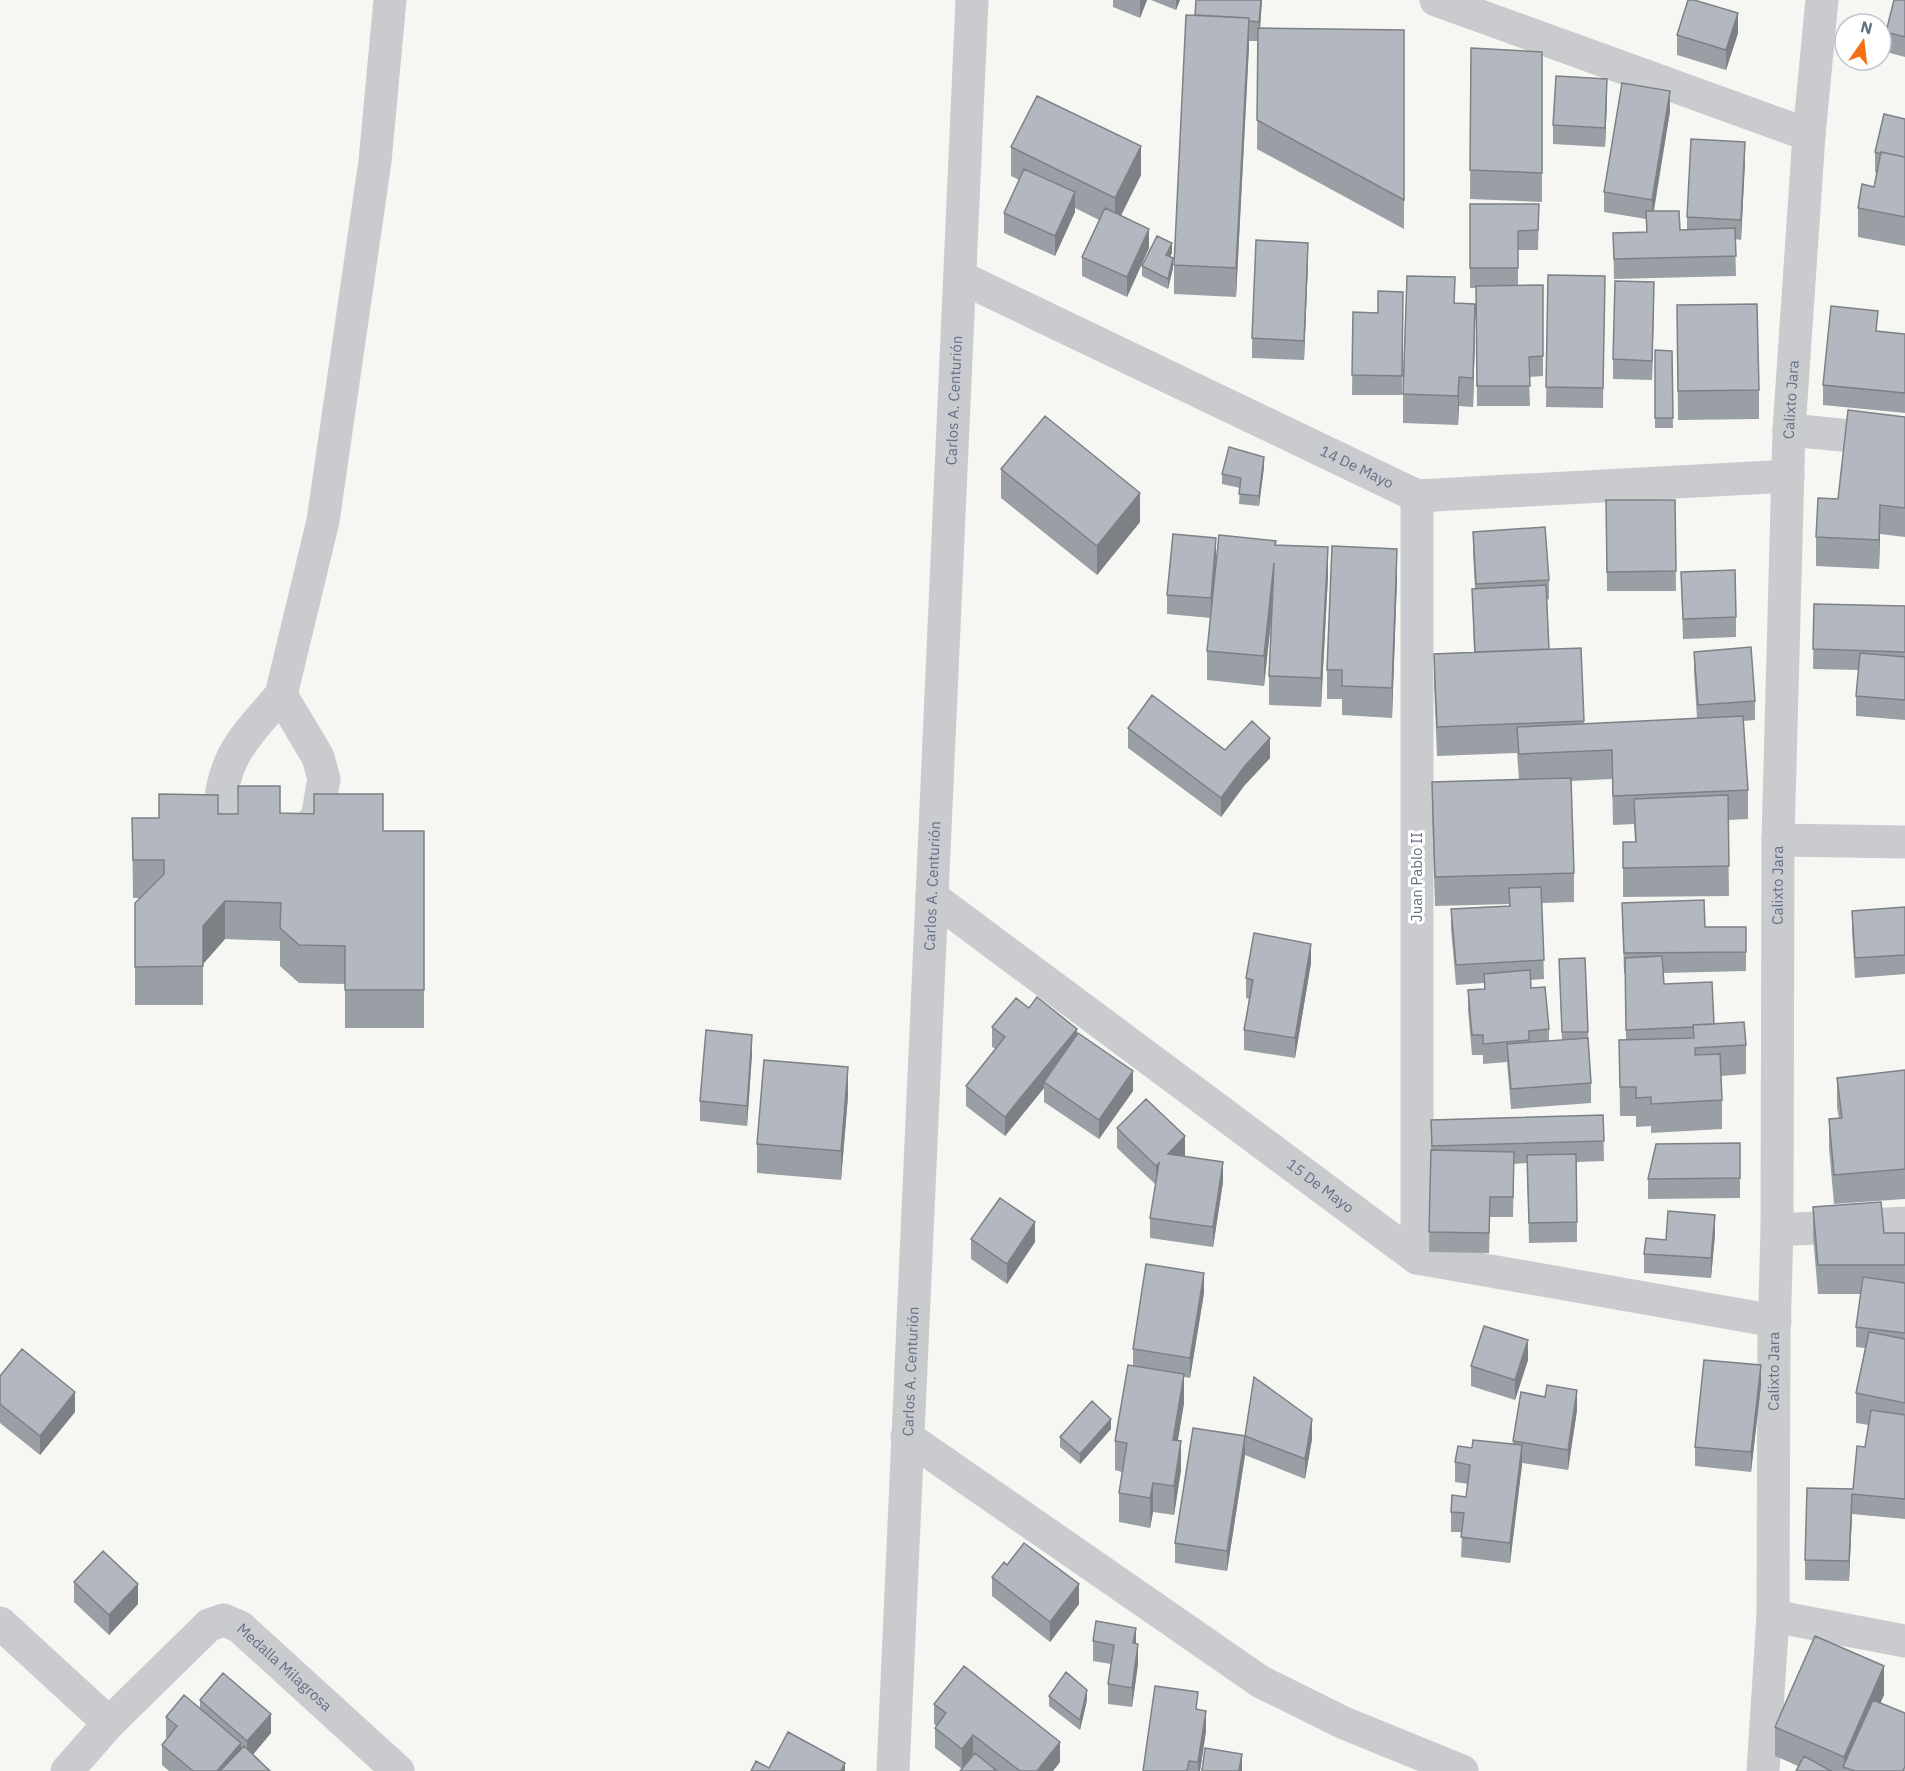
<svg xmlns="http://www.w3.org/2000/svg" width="1905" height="1771" font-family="'IBM Plex Sans',sans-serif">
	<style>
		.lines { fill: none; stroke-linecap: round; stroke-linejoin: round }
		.minor { stroke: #c9cbcf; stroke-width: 33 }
		.wall { fill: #9a9ea5 }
		.shaded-wall { fill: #7d8186 }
		.building { fill: #b3b8c0; stroke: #7d8186; stroke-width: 1.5 }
		.labels { text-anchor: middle; stroke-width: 6; stroke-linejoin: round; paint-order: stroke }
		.street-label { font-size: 15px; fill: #637187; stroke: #fff }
	</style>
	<rect width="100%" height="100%" fill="#f6f7f3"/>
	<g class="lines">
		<g class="minor">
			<path d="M1436,0L1809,135"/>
			<path id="s1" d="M960,277L1417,496L1788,476"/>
			<path d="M1789,430L1905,441"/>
			<path d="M281,695L323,521L375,161L390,0"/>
			<path d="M238,836C233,833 227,830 224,824C215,805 225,773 234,755C246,733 265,714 281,695L318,757L324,779L317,818L302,832"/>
			<path d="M1778,840L1905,842"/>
			<path id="s2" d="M932,897L1417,1258L1775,1321"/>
			<path d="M1777,1230L1905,1223"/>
			<path d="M1417,1258V496"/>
			<path d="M907,1437L1261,1682L1344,1723L1462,1771"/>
			<path d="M1773,1616L1905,1641"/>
			<path d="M0,1623L109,1723"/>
			<path id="s3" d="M67,1771L109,1723L209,1625L224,1620L240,1627L398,1771"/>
			<path id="s4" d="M893,1771L972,0"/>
			<path id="s5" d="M1763,1771L1773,1616L1774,1335L1777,1230L1778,840L1789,430L1809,135L1822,0"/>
		</g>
	</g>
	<path class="wall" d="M1113,0H1147L1140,18L1113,7Z
		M1151,0H1180L1176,10Z
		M1196,0H1262L1260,28L1404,30V229L1257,149L1258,41H1249L1236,297L1174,294V265Z
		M1905,0V57L1886,52V32Z
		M1738,33L1726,70L1677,55V35Z
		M1471,48L1542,52V202L1470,199Z
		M1607,99L1605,147L1553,144V125Z
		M1670,111L1654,211L1680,230H1687V217L1745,161L1741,240L1735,239L1736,276L1614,279L1613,233L1646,232V219L1604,212V192Z
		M1905,119V246L1858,237V208L1874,187L1877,173L1875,172V152Z
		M1011,147L1141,175L1121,216L1149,248L1127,297L1082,276V257L1099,220L1075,208V212L1055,256L1004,233V213L1019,180L1011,176Z
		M1470,204H1539L1538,250H1518V285H1543V376L1529,377L1530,406H1477L1476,288H1470Z
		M1172,253L1170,257L1173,268L1168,289L1142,276V266Z
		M1308,262L1304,360L1252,358V338Z
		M1548,275L1605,276L1603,408L1546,407Z
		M1403,292L1402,395H1352L1353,312L1378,313Z
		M1654,302L1652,380L1613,379V359Z
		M1455,303L1475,333L1473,407L1459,406L1458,425L1403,423V394Z
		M1677,305L1759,390V419L1678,420Z
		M1878,331L1905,334V413L1823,405V385Z
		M1655,350L1672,351L1673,428H1655Z
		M1905,417V537L1880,534L1879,569L1816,566V537L1838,499Z
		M1264,467L1259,506L1239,504L1240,488L1222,484V474Z
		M1001,469L1140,522L1097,575L1001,498Z
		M1606,500H1675L1676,591H1607Z
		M1473,532L1549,580V599L1547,600L1549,649L1581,648L1584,724L1697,718L1694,672V652L1755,701V720L1743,721L1748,790V819L1728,820L1729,896L1623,897V842H1635L1634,824L1613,825L1612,779L1571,781L1574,873V902L1542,903L1544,979L1531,980V988L1549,1029V1041L1562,1040L1559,959L1588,1032L1591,1083V1103L1511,1109L1507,1062L1483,1064V1055H1472L1468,1010V990L1484,989V983L1456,985L1451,929V909L1509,907V904L1435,906L1432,812V782L1519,780L1517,753L1437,756L1434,683V654L1474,652L1472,589H1475L1473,552Z
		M1276,545L1328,576L1321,707L1269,705V676L1272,613L1264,686L1207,680V651L1211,618L1167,614V595L1216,558L1211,613Z
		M1681,572L1736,617V637L1683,639Z
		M1397,578L1392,718L1342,715V699H1327V670Z
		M1814,604L1905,606V720L1856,716V696L1859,670L1813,669Z
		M1128,728L1225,750L1270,758L1244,786L1221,817L1128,748Z
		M280,813L383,831H424V1028H345V984L299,983L280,966V941L225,939L203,964V1005H135V903L140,898H133L132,818H159L218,814Z
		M1622,903L1705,927H1746V971L1663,973L1664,984L1714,1024L1746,1045V1074L1721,1076L1722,1100V1129L1651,1133V1126L1636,1127V1116H1620L1619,1040H1626L1625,973H1624Z
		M1905,907V974L1855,978L1852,931V911Z
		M1311,963L1295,1058L1244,1050V1030L1249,999L1246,998V978Z
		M1029,1008L1077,1036L1133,1091L1099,1139L1044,1102V1088L1005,1136L966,1106V1086L996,1049L992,1047V1027Z
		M752,1054L747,1126L700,1121V1101Z
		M1905,1070V1199L1834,1204L1829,1148V1119L1839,1118L1837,1108V1078Z
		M848,1096L841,1180L757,1173V1144Z
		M1603,1115L1604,1161L1577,1162V1242L1529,1243L1527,1163L1514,1164L1513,1217H1490L1489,1253L1429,1252L1431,1150V1120Z
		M1117,1128L1185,1156L1223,1182L1213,1247L1150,1238V1218L1156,1185L1117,1148Z
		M1740,1143V1198L1648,1199V1179Z
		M1813,1207L1884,1233H1905V1519L1852,1514L1849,1581L1805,1580V1560L1853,1489L1865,1447L1869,1425L1856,1423V1393L1865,1348L1856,1347V1327L1861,1294H1818L1813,1236Z
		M1715,1234L1711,1278L1644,1273V1254L1666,1240Z
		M971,1239L1035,1242L1007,1284L971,1259Z
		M1204,1293L1190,1378L1184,1377V1403L1178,1440L1181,1470L1174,1515L1153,1512L1150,1528L1119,1522V1493L1122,1472L1115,1470V1441L1133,1366V1349Z
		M1528,1360L1515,1400L1471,1386V1366Z
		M0,1376L75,1412L40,1455L0,1423Z
		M1761,1385L1751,1472L1695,1466V1447Z
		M1577,1410L1568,1470L1522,1463L1510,1563L1461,1557L1462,1532H1451V1512L1466,1497L1468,1484L1455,1482V1462L1472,1448L1513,1444V1441Z
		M1111,1429L1080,1464L1060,1447V1437Z
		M1245,1436L1312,1439L1305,1479L1245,1455Z
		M1245,1455L1227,1571L1175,1563V1543Z
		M1007,1565L1079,1604L1050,1642L992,1596V1577Z
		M74,1582L138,1604L109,1635L74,1602Z
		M1093,1641L1136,1643L1138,1664L1132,1707L1108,1704V1684L1111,1664L1093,1661Z
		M1884,1695L1880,1703L1905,1771H1796L1798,1766L1775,1756V1727Z
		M1049,1696L1087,1700L1080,1730L1049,1706Z
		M200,1700L271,1733L253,1755L270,1771H169L162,1765V1745L167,1738L166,1737V1717L200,1708Z
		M934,1704L1060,1762L1053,1771H960L962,1769L935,1748V1728L937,1726L934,1724Z
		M1198,1710L1206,1731L1200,1771H1143Z"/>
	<path class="shaded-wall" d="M1140,0H1147L1140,18Z
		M1176,0H1180L1176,10Z
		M1261,0H1262L1259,42V22Z
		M1738,13V33L1726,70V50Z
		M1249,18V48L1236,297V268Z
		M1607,79V99L1605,147V128Z
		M1670,91V111L1652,220V200Z
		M1745,142V161L1741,240V220Z
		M1141,146V175L1115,227V198Z
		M1075,192V212L1055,256V236Z
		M1149,229V248L1127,297V277Z
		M1172,243V253L1166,265V255Z
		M1308,243V262L1304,360V341Z
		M1173,258V268L1168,289V279Z
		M1654,282V302L1652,380V361Z
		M1475,304V333L1473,407V378Z
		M1459,377V406L1458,425V396Z
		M1264,457V467L1259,506V496Z
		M1140,493V522L1097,575V546Z
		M1880,505V534L1879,569V540Z
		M1216,538V558L1211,618V598Z
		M1328,547V576L1321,707V678Z
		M1397,549V578L1392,718V688Z
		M1274,563V592L1264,686V656Z
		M1270,738V758L1244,786L1221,817V798L1244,767Z
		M225,901V939L203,964V926Z
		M1311,944V963L1295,1058V1038Z
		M1077,1029V1048L1044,1082V1088L1005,1136V1117Z
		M752,1035V1054L747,1126V1106Z
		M848,1067V1096L841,1180V1151Z
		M1133,1071V1091L1099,1139V1120Z
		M1185,1136V1156L1168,1154Z
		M1223,1162V1182L1213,1247V1227Z
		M1159,1163L1156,1186V1166Z
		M1715,1215V1234L1711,1278V1258Z
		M1035,1222V1242L1007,1284V1264Z
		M1204,1273V1293L1190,1378V1358Z
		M1528,1340V1360L1515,1400V1380Z
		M1761,1365V1385L1751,1472V1452Z
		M1184,1374V1403L1173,1469V1440Z
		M1577,1390V1410L1568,1470V1450Z
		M75,1392V1412L40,1455V1436Z
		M1111,1419V1429L1080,1464V1454Z
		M1312,1419V1439L1305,1479V1459Z
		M1245,1436V1455L1227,1571V1551Z
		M1181,1441V1470L1174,1515V1486Z
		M1522,1445V1465L1510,1563V1543Z
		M1153,1483V1512L1150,1528V1498Z
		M1852,1494V1514L1849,1581V1561Z
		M138,1584V1604L109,1635V1615Z
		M1079,1584V1604L1050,1642V1622Z
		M1136,1628V1648L1133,1643Z
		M1138,1644V1664L1132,1707V1688Z
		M1884,1666V1695L1851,1770L1844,1767V1757Z
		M1087,1690V1700L1080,1730V1720Z
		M1206,1711V1731L1200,1771H1198V1762Z
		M271,1714V1733L247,1761V1741Z
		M973,1735V1754L962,1769V1749Z
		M1060,1742V1762L1053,1771H1037Z
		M241,1743V1763L234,1771H217Z
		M1242,1754V1771H1239Z
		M845,1763V1771H841Z"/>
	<path class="building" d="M1196,0H1261L1259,22L1249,21V18L1195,15Z
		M1688,0H1694L1738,13L1726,50L1677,35Z
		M1894,0H1905V37L1886,32Z
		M1186,15L1249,18L1236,268L1174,265Z
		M1258,28L1404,30V200L1257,120Z
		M1471,48L1542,52V173L1470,170Z
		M1556,76L1607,79L1605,128L1553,125Z
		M1622,83L1670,91L1652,200L1604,192Z
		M1037,96L1141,146L1115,198L1011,147Z
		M1884,114L1905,119V157L1881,152V154L1875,152Z
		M1691,139L1745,142L1741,220L1687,217Z
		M1881,152L1905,157V217L1858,208L1862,184L1874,187Z
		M1024,169L1075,192L1055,236L1004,213Z
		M1470,204H1539L1538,230L1518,231V268H1470Z
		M1105,208L1149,229L1127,277L1082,257Z
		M1646,211H1679L1680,230L1735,228L1736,256L1614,259L1613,233L1647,232Z
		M1157,236L1172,243L1166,255L1173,258L1168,279L1142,266Z
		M1256,240L1308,243L1304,341L1252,338Z
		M1548,275L1605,276L1603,388L1546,387Z
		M1407,276L1455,277L1454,303L1475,304L1473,378L1459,377L1458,396L1403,394Z
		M1615,281L1654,282L1652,361L1613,359Z
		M1543,285V356L1529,357L1530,386H1477L1476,286Z
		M1378,291L1403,292L1402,376L1352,375L1353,312L1378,313Z
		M1757,304L1759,390L1678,391L1677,305Z
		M1831,306L1878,311L1876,331L1905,334V393L1823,385Z
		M1655,350L1672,351L1673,418H1655Z
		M1848,410L1905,417V508L1880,505L1879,540L1816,537L1818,498L1838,499Z
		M1045,416L1140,493L1097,546L1001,469Z
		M1229,447L1264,457L1259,496L1239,494L1241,478L1222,474Z
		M1606,500H1675L1676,571L1607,572Z
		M1545,527L1549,580L1476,584L1473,532Z
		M1173,534L1216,538L1211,598L1167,595Z
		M1219,535L1276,541L1275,545L1328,547L1321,678L1269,676L1274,563L1264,656L1207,651Z
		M1332,546L1397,549L1392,688L1342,686V670H1327Z
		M1735,570L1736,617L1683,619L1681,572Z
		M1546,585L1549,649L1475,652L1472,589Z
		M1814,604L1905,606V652L1813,649Z
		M1751,647L1755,701L1698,705L1694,652Z
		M1581,648L1584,721L1437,727L1434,654Z
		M1860,653L1905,657V700L1856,696Z
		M1152,695L1225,750L1252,721L1270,738L1244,767L1221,798L1128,728Z
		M1743,716L1748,790L1613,796L1612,750L1519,754L1517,727Z
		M1571,778L1574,873L1435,877L1432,782Z
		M238,786H280V813L314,814V794H383V831H424V990H345V946L299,945L280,928L281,903L225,901L203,926V966L135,967V903L164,874V860H133L132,818H159V794L218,795V814H238Z
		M1728,795L1729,866L1623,868V842H1636L1634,799Z
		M1541,887L1544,960L1456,965L1451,909L1510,906L1509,888Z
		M1704,900L1705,927H1746V952L1624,953L1622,903Z
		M1905,907V955L1855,958L1852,911Z
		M1254,933L1311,944L1295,1038L1244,1030L1253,980L1246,978Z
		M1662,956L1664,984L1712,982L1714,1024L1693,1025V1027L1626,1030L1625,958Z
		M1585,958L1588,1032H1562L1559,959Z
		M1530,970L1531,988L1545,987L1549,1029L1529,1031V1040L1483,1044V1035H1472L1468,990L1485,989L1484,974Z
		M1037,997L1077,1029L1005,1117L966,1086L1005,1037L992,1027L1016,998L1029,1008Z
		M1744,1022L1746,1045L1695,1048V1055L1720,1054L1722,1100L1651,1104V1097L1636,1098V1087H1620L1619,1040L1694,1038L1693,1025Z
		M706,1030L752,1035L747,1106L700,1101Z
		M1078,1033L1133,1071L1099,1120L1044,1082Z
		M1588,1038L1591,1083L1511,1089L1507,1044Z
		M764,1060L848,1067L841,1151L757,1144Z
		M1905,1070V1169L1834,1175L1829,1119L1842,1118L1837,1078Z
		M1146,1099L1185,1136L1168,1154L1223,1162L1213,1227L1150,1218L1159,1163L1156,1166L1117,1128Z
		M1603,1115L1604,1141L1432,1146L1431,1120Z
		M1740,1143V1178L1648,1179L1656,1144Z
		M1431,1150L1514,1152L1513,1197H1490L1489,1233L1429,1232Z
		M1576,1154L1577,1222L1529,1223L1527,1155Z
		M1000,1198L1035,1222L1007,1264L971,1239Z
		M1881,1202L1884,1233H1905V1265H1818L1813,1207Z
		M1668,1211L1715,1215L1711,1258L1644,1254L1646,1238L1666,1240Z
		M1146,1264L1204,1273L1190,1358L1133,1349Z
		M1863,1277L1905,1283V1333L1856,1327Z
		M1484,1326L1528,1340L1515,1380L1471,1366Z
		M1869,1332L1905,1339V1403L1856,1393Z
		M22,1349L75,1392L40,1436L0,1404V1376Z
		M1704,1360L1761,1365L1751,1452L1695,1447Z
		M1128,1365L1184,1374L1173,1440L1181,1441L1174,1486L1153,1483L1150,1498L1119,1493L1127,1443L1115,1441Z
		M1254,1377L1312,1419L1305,1459L1245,1436Z
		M1547,1385L1577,1390L1568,1450L1513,1441L1521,1392L1545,1397Z
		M1092,1401L1111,1419L1080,1454L1060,1437Z
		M1871,1410L1905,1415V1499L1852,1494L1849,1561L1805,1560L1807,1488L1853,1489L1857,1446L1865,1447Z
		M1193,1428L1245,1436L1227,1551L1175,1543Z
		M1473,1440L1522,1445L1510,1543L1461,1537L1464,1513L1451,1512L1452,1495L1466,1497L1470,1465L1455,1462L1458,1446L1472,1448Z
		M1024,1543L1079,1584L1050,1622L992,1577L1004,1562L1007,1565Z
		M103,1551L138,1584L109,1615L74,1582Z
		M1096,1621L1136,1628L1133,1643L1138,1644L1132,1688L1108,1684L1114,1645L1093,1641Z
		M1815,1636L1884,1666L1844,1757L1775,1727Z
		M964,1666L1060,1742L1037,1771H1020L973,1735L962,1749L935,1728L946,1713L934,1704Z
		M1066,1672L1087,1690L1080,1720L1049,1696Z
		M223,1673L271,1714L247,1741L200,1700Z
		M1155,1686L1198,1692L1196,1709L1206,1711L1198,1762L1189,1761L1187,1771H1143Z
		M184,1695L241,1743L217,1771H193L162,1745L177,1726L166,1717Z
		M1873,1700L1905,1713V1766L1903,1771H1855L1843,1767Z
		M788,1732L845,1763L841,1771H751L756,1761L769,1768Z
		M244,1746L270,1771H220Z
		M1205,1748L1242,1754L1239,1771H1202Z
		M975,1753L997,1771H960Z
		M1804,1756L1831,1771H1796Z"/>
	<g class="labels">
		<g class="street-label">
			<text dy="5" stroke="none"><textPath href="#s5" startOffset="1372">Calixto Jara</textPath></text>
			<text dy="5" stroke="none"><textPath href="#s4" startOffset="1372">Carlos A. Centurión</textPath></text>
			<text dy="5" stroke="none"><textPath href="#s1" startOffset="440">14 De Mayo</textPath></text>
			<text transform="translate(1417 877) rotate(-90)" y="5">Juan Pablo II</text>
			<text dy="5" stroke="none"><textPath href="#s4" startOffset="886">Carlos A. Centurión</textPath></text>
			<text dy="5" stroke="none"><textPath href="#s5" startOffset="886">Calixto Jara</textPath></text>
			<text dy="5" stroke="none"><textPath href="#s2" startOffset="484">15 De Mayo</textPath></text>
			<text dy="5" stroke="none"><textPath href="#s4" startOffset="400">Carlos A. Centurión</textPath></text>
			<text dy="5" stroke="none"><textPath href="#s5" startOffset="400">Calixto Jara</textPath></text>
			<text dy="5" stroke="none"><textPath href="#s3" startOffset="297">Medalla Milagrosa</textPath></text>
		</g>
	</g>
	<g transform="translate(1863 42) rotate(14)"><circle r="28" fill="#ffffff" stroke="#c1c6cf" stroke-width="1.5"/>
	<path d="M0-4.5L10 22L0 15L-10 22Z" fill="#f56f15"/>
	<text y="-9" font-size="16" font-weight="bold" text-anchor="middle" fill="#637187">N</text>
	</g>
</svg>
